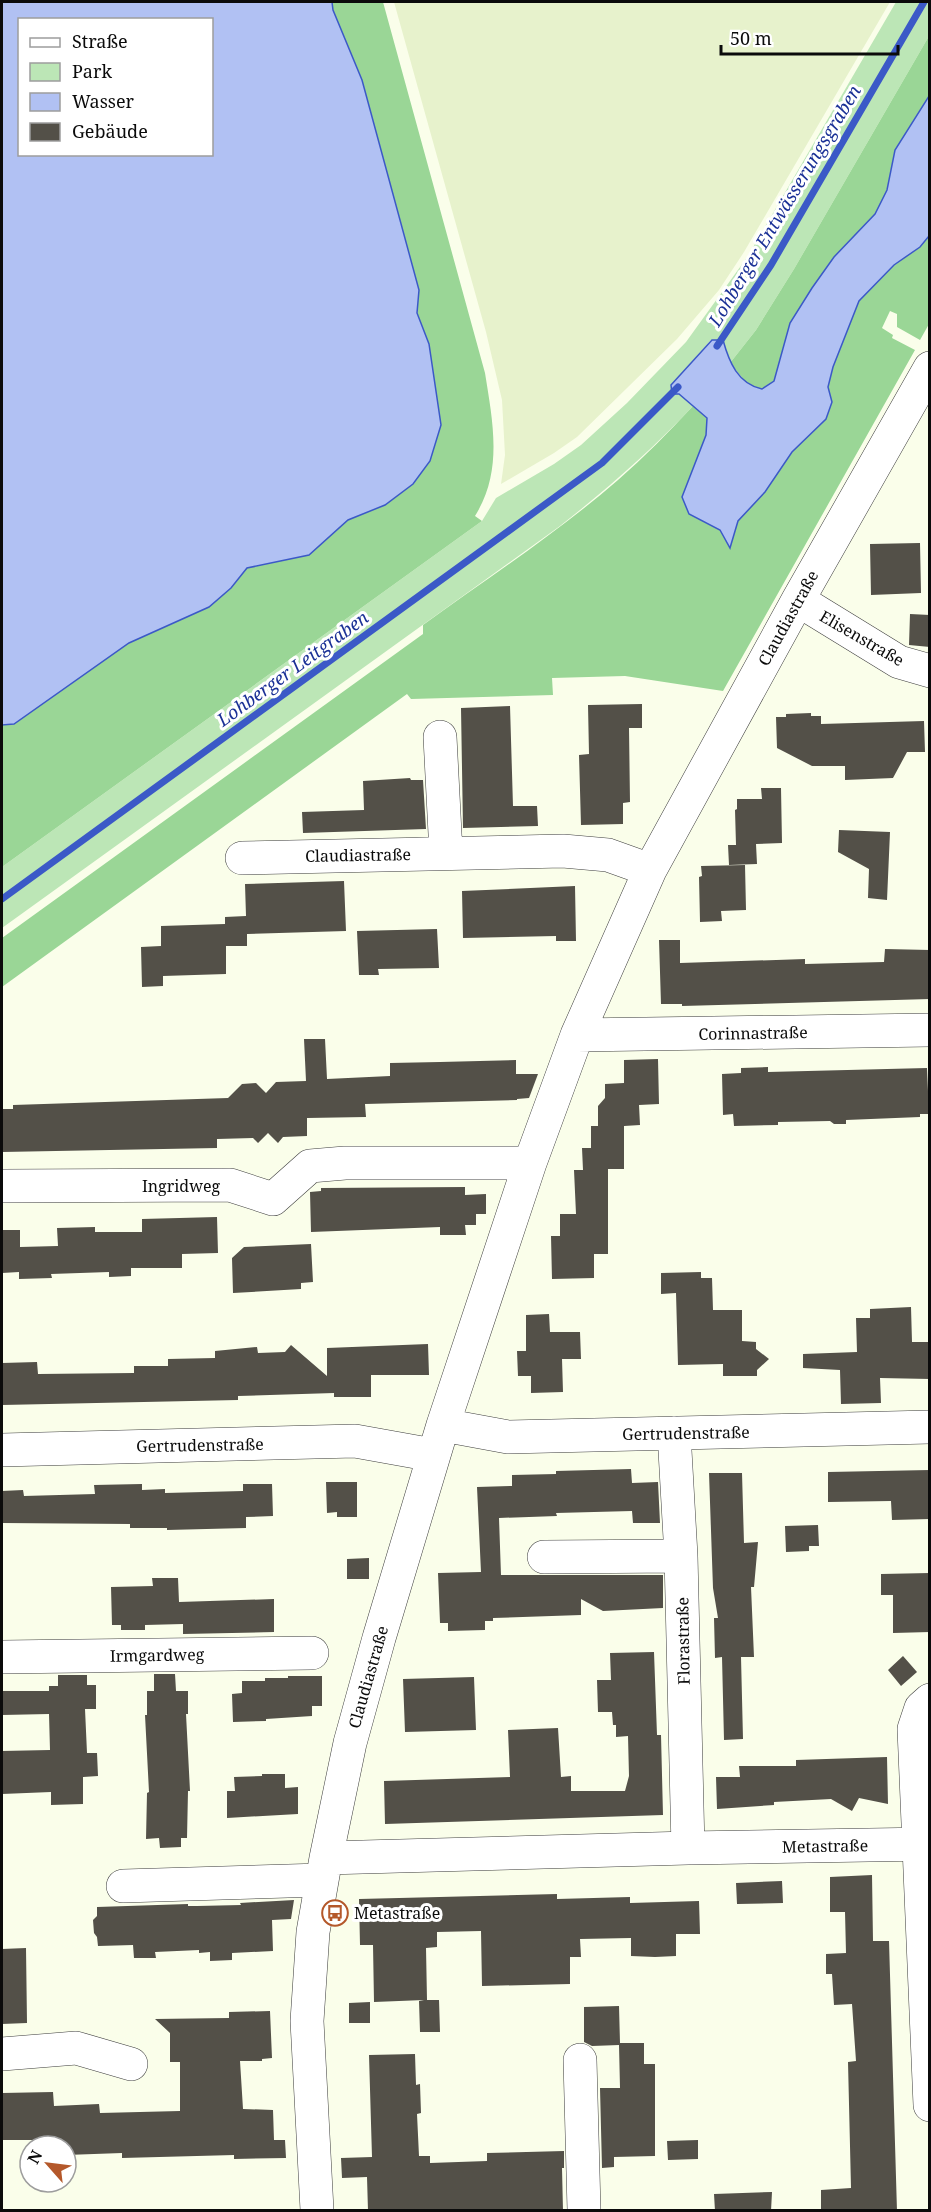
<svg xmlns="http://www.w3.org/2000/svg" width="931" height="2212" font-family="'Noto Serif',serif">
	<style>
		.farmland { fill: #e7f2cc }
		.green { fill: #bce6b6 }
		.forest { fill: #9ad696 }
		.water { fill: #b1c1f3; stroke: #3b59c7; stroke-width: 1.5; fill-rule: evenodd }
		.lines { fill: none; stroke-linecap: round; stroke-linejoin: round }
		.stream { stroke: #3b59c7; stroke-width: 7 }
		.building { fill: #535048 }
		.minor-casing { stroke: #3e3e3e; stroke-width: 34 }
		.minor { stroke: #fff; stroke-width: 33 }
		.labels { text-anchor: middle; stroke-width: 6; stroke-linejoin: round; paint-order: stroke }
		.street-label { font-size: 16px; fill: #0b0b0b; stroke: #fff }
		.poi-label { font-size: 16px; fill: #0b0b0b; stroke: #fff; text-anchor: start }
		.water-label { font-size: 18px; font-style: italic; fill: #1b3196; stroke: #fff }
	</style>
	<rect width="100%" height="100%" fill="#fafeea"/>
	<path class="farmland" d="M394,2H890L744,252L719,290L677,339L577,437L554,453L501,484L505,455L502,400L486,332Z"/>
	<path class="green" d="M896,2H929V36L794,269L756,330L730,363L723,340H711L671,385L693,406C652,450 607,489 560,526L2,928V867L482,521L496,498L554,464L581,445L627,403L686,342L748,256Z"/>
	<path class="forest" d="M332,2H383L485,373C493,423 503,471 475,516L482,521L2,867V725L14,724L129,643L209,607L231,588L247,568L309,555L348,520L385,505L413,484L430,461L429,344L417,313L419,290L362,80L333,10Z
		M929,36V96L895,150L887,190L875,214L834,257L790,323L774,381L762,389L749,386L730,363L756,330L794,269Z
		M929,236V324L920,340L897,327V314L890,311L882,328L893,335L892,338L915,350L723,691L625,676L552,678L553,695L411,699L407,694L2,987V938L423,634V625C488,578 557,533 618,480C644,457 669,432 693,406L707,418L706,435L682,497L689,514L720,530L730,547L738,521L765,492L792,452L826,419L832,402L828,387L833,367L859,301L894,265L920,247Z"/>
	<path class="water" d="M2,2H332L333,10L362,80L419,290L417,313L429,344L441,425L430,461L413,484L385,505L348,520L309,555L247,568L231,588L209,607L129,643L14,724L2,725ZM20,20H212V154H20Z
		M929,96V236L920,247L894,265L859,301L833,367L828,387L832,402L826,419L792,452L765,492L738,521L730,548L720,530L689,514L682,497L706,435L707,418L679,394H672L671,385L712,340H723C729,362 738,384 762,389L774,381L790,323L812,288L834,257L875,214L887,190L895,150Z"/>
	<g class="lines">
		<path class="stream" d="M717,346L771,265L924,2
			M2,899L602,463L678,387"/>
	</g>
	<path class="building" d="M920,543L921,593L871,595L870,544Z
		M910,614L930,615V647L909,645Z
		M642,704V728H629L630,802L623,803V824L581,825L579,755L589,754L588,705Z
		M510,706L513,806H537L538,826L463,828L461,708Z
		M811,713V716H821V724L924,721L925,752H907L893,778L845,780V766H812L777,748L776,717H786V714Z
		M410,778L411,780H423L426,829L303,833L302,812L364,810L363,781Z
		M761,788H781L782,843L756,844L757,864L729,865L728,845H736L735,810L737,809V799H762Z
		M839,830L890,832L887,900L868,898L869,869L838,852Z
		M745,865L746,910L721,911L722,921L700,922L699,877L702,876L701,866Z
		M344,881L346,931L247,934V946H226V974L163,976V986L142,987L141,947L161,946V926L225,924V917L246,916L245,884Z
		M575,886L576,941H556V936L463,938L462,891Z
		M437,929L439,968L378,969L379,975H359L357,931Z
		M659,940H680V963L805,959V964L884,962L885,949L930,950V999L682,1006V1004H661Z
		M304,1039H325L327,1079L390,1076V1063L440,1062L516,1060V1074H538L529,1098L517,1099V1100L365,1104L366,1117L307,1118V1136L283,1137L278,1143L268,1133L258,1143L253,1138L217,1139V1148L2,1152V1109H13V1105L228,1098L242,1084L256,1083L266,1093L276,1082L306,1081Z
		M658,1059L659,1104L639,1105L640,1125L624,1126V1169H608V1254H594V1278L552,1279L551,1236H560V1214H576L574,1170H583L582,1148H591V1126H598V1106L605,1098V1084L624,1083V1060Z
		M768,1067V1072L927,1068L929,1114H920V1117L846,1120V1124H834L830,1121L778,1122V1125L734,1126L733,1114L723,1115L722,1074L741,1073V1068Z
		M465,1187V1195L486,1194V1214H476V1225H465L466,1235H440V1227L311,1232L310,1192L321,1191V1188Z
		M217,1217L218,1253L182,1254V1268H131V1276L109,1277V1272L51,1274L52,1278L19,1279V1272L2,1273V1230H20V1247L58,1246L57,1228L95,1227V1232H142V1219Z
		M311,1244L313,1282L301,1283V1289L233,1293L232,1258L244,1247Z
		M701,1272V1278H712L713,1310H742V1341L756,1342V1349L769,1359L757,1370V1376H723V1364L678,1365L676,1293L661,1294V1273Z
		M911,1307L912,1342H930V1379L880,1378L881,1403L841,1404L840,1370L803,1368V1354L857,1352L856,1318H870V1309Z
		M549,1314L550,1332H580L581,1359H562L563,1392L531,1393V1376H518L517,1351H526V1315Z
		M428,1344L429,1375H371V1397H334V1393L238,1396V1400L2,1405V1363L37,1362L38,1374L134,1373V1366H168V1359L215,1358V1351L257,1347L258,1353L285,1352L291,1345L327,1376V1348Z
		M631,1469L632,1483L658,1482L660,1523H633L632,1511L556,1513L557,1516L499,1518L501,1575H663V1608L603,1611L581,1599V1615L493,1618V1621H485V1630L448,1631V1623H440L438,1573L481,1572L477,1487L512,1486V1475L556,1474V1471Z
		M930,1470V1519L892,1520L891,1501L828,1502V1472Z
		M709,1473H742L744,1543L758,1542L754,1587H751L754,1657H741L743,1739L724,1740L722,1657L715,1658L714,1618H718L713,1588Z
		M326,1482H357V1517H337V1512L327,1513Z
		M142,1484V1490L165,1489V1493L243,1491V1484H272L273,1516L246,1517V1528L167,1530V1528H130V1524L2,1523V1491L23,1490L24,1496L95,1494L94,1485Z
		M818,1525L819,1546H809V1551L786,1552L785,1526Z
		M369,1558V1579H347V1559Z
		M930,1573V1632L893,1633V1595H881V1574Z
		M152,1578H178L179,1602L274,1599V1632L183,1634V1624L145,1625V1630H121V1625H112L111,1587L153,1586Z
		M654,1652L657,1735H661L663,1815L385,1824L384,1781L510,1777L508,1730L558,1728L561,1777L571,1776V1791H625L629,1776L628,1736L616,1737V1725H613L612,1712H598L597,1680H611L610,1653Z
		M903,1656L917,1672L901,1686L888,1670Z
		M154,1674H175L176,1691H188V1714H186L190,1791H188L187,1838H181V1847L160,1848L159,1838L146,1839L147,1793L149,1792L145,1715H147V1691H154Z
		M58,1675H87V1685H96V1709H85L87,1753H97L98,1776L83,1777V1804L51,1805V1792L2,1794V1751L50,1750L49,1714L2,1715V1691H49V1686H58Z
		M288,1676H322V1706H312V1716L266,1719V1721L233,1722L232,1694L242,1693V1681H265V1678H288Z
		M474,1677L476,1730L405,1732L403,1679Z
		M887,1757L888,1804L859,1798L852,1811L831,1799L774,1802V1805L717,1809L716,1777H740L739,1766H796V1760Z
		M262,1774H285V1788L298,1787V1814L227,1818V1791H235L234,1777L262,1776Z
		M872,1875L873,1941H889L897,2211H821V2190L851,2188L848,2062L856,2061L852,2004L834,2005L832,1974H826V1954L846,1953L845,1912H830V1877Z
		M782,1881L783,1903L737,1904L736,1883Z
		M557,1894V1899L630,1897V1903L699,1901L700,1934H676V1956L655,1957L631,1956V1938L580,1939L581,1957H570V1984L482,1986L481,1931L437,1932V1947L426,1948L427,2000H439L440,2032H420L419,2001L424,2000L374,2002L373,1945H360L359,1899Z
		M294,1900L291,1919L272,1920L273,1951L232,1953V1960L210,1961V1952L199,1953V1950L155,1952L156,1958H134L133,1945L98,1946L97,1937L94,1933L93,1920L97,1916V1907L188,1904V1906H197L241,1905L240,1903Z
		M26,1948L27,2023L2,2024V1949Z
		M370,2002V2023H349V2003Z
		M619,2006L620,2043H644V2064H655V2156L614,2157V2167L602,2168L600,2088H620L619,2045L592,2046L584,2042V2007Z
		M270,2011L272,2058L262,2059V2061H240L243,2109L273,2110L274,2140H285L286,2158L234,2159V2155L122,2158V2153L66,2155V2146H54L53,2140H2V2093L53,2092L54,2106L99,2104L100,2113L180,2111V2062H170V2033L155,2019L229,2018V2012Z
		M415,2054L416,2085L420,2084L421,2113L417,2114L419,2156H430V2163L487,2161V2153L564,2151V2168H562L563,2211H368L367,2177L342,2178L341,2158L372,2157L369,2055Z
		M698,2140V2159L668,2160L667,2141Z
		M772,2192L771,2211H715L714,2194Z"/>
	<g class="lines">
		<g class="minor-casing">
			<path id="minor" d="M798,600L899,662L930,671
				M440,737L446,853
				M242,858L563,851L608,855L650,870
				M577,1035L930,1030
				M2,1186L230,1185L273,1199L310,1166L345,1163H530
				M443,1425L508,1437L930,1427
				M674,1433L681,1556L688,1848
				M2,1450L355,1441L433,1455
				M544,1557L681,1556
				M2,1657L312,1653
				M930,1700L921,1708L914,1729L930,2105
				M326,1858L688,1848L930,1844
				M123,1886L322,1880
				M2,2054L76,2048L131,2064
				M580,2060L584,2210
				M317,2210L307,2021L313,1932L326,1858L350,1743L379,1638L443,1425L530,1163L577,1035L650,870L798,600L930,368"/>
		</g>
		<use href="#minor" class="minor"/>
	</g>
	<defs>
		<g id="bus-ring" transform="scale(1.35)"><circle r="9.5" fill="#fff" stroke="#b4582a" stroke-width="1.5"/><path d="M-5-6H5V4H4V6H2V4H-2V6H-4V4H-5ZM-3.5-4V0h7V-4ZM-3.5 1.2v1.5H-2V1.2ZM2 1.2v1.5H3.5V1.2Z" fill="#b4582a"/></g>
	</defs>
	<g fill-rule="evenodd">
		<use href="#bus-ring" x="335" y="1913"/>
	</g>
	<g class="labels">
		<g class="street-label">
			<text transform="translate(788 618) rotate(-61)" y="6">Claudiastraße</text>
			<text transform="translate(862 638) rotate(30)" y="6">Elisenstraße</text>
			<text transform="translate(358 855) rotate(-1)" y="6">Claudiastraße</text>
			<text transform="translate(753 1033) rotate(-1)" y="6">Corinnastraße</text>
			<text x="181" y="1192">Ingridweg</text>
			<text transform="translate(686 1433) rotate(-1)" y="6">Gertrudenstraße</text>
			<text transform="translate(200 1445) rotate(-1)" y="6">Gertrudenstraße</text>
			<text transform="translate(683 1641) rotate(-91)" y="6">Florastraße</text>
			<text transform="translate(157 1655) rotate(-1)" y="6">Irmgardweg</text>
			<text transform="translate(368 1677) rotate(-74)" y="6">Claudiastraße</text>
			<text transform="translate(825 1846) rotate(-1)" y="6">Metastraße</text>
		</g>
		<g class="poi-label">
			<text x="354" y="1919">Metastraße</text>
		</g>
		<g class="water-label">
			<text transform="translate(785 206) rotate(-59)" y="6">Lohberger Entwässerungsgraben</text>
			<text transform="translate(293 669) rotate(-36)" y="6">Lohberger Leitgraben</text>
		</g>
	</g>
	<rect width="931" height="2212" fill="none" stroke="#0b0b0b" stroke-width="6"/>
	<rect x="18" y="18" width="195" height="138" fill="#ffffff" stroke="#9d9d9d" stroke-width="1.5"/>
	<rect x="30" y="38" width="30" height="9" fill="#ffffff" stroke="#9d9d9d" stroke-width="1.5"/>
	<text x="72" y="48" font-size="18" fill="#0b0b0b">Straße</text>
	<rect x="30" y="63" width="30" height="18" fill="#bce6b6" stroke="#9d9d9d" stroke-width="1.5"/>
	<text x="72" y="78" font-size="18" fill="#0b0b0b">Park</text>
	<rect x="30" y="93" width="30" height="18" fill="#b1c1f3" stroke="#9d9d9d" stroke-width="1.5"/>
	<text x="72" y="108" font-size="18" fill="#0b0b0b">Wasser</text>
	<rect x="30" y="123" width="30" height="18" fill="#535048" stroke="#9d9d9d" stroke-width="1.5"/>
	<text x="72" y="138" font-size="18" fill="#0b0b0b">Gebäude</text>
	<g transform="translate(48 2164) rotate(298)"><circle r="28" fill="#ffffff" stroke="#9d9d9d" stroke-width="1.5"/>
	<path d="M0-4.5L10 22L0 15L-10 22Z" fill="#b4582a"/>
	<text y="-9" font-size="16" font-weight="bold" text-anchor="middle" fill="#0b0b0b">N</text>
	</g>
	<path d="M721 45v9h177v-9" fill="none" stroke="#0b0b0b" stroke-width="3"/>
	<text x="730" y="45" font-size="18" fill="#0b0b0b" stroke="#ffffff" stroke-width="4.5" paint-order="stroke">50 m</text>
</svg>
